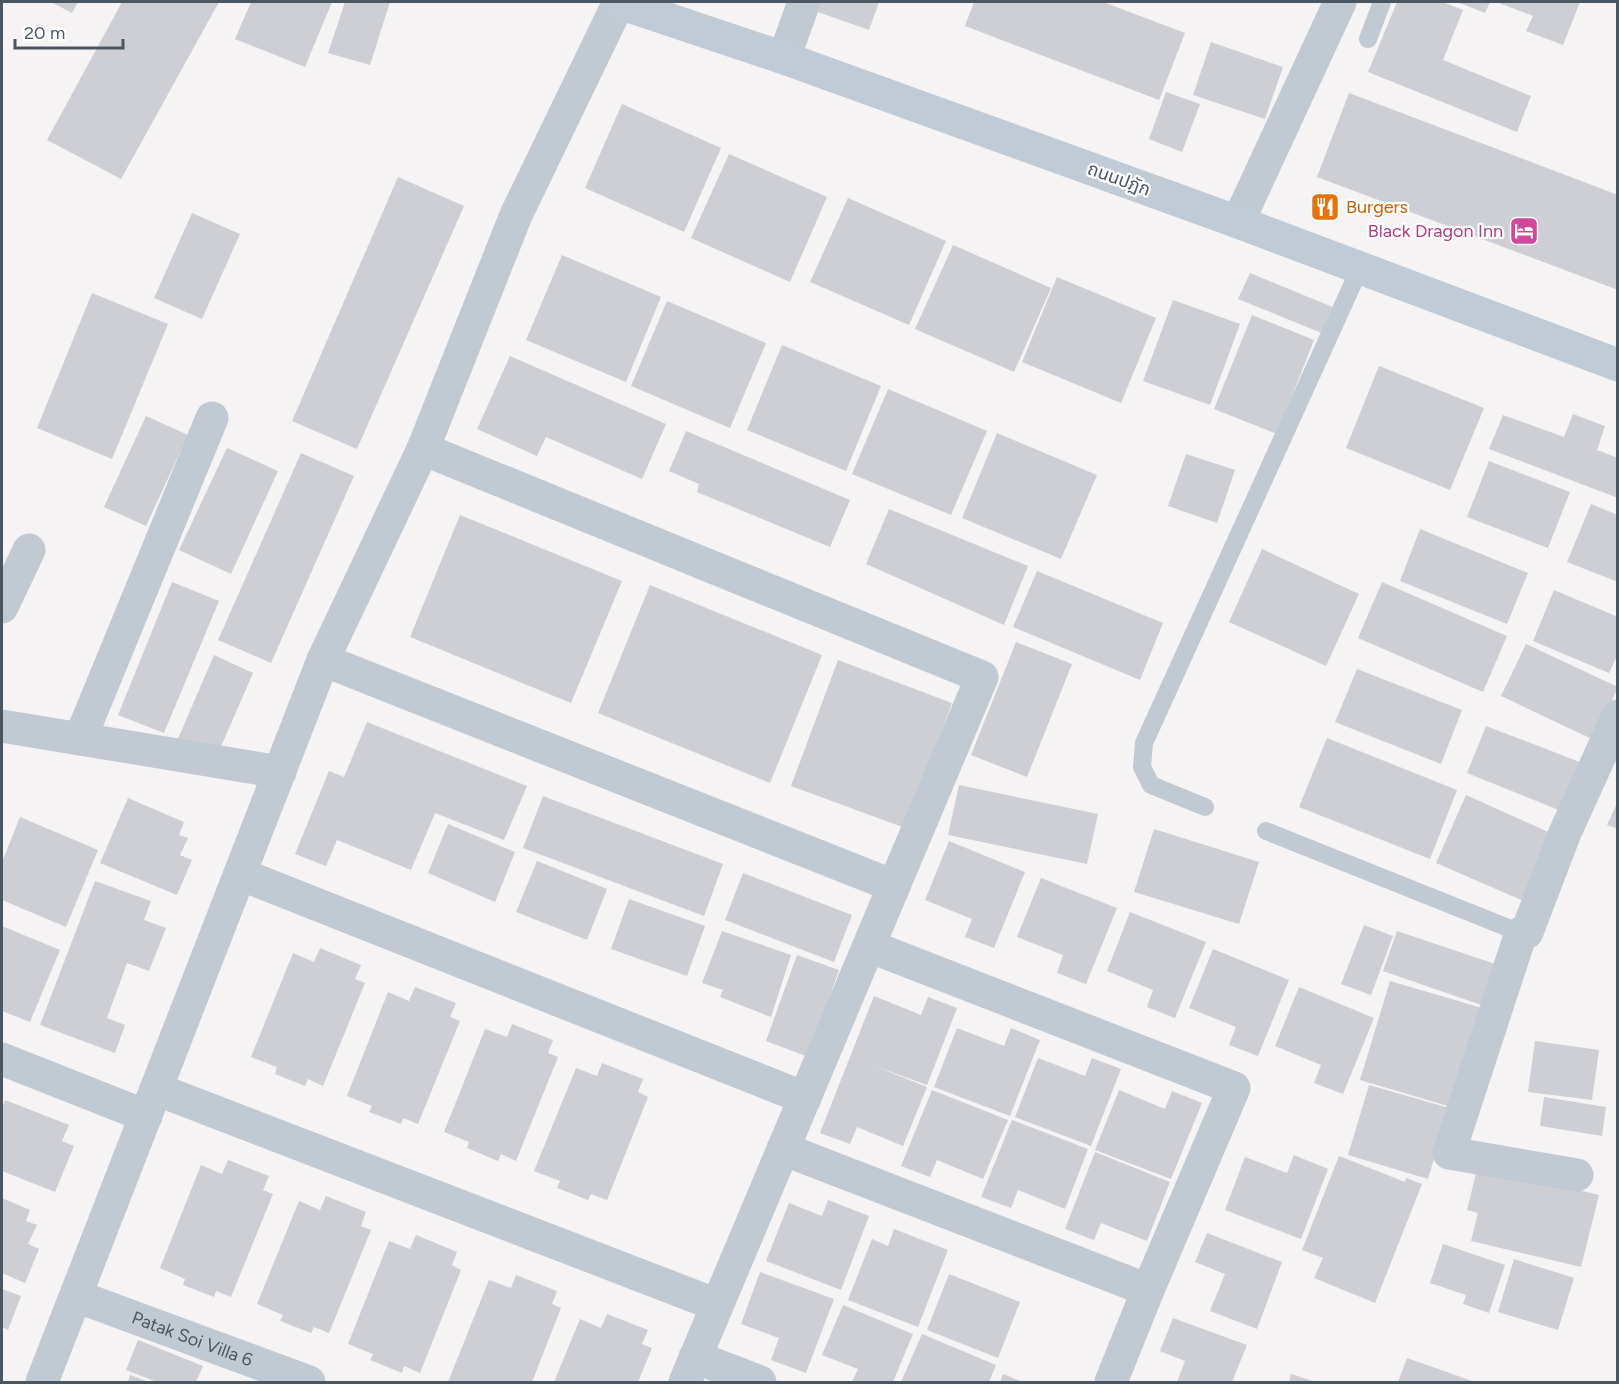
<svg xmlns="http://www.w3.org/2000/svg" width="1619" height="1384" font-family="Figtree,'Noto Sans Thai',sans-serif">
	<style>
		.building { fill: #cdcfd5 }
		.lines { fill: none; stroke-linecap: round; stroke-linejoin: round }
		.lane { stroke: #c1cad2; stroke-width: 18 }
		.street { stroke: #c1cad2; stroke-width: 33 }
		.secondary { stroke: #c1cbd6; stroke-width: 33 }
		.labels { text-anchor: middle; stroke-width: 4.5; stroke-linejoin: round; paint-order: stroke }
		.street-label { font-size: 18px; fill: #4a5661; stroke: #fff }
		.food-label { font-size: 18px; fill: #c56008; stroke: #fff; text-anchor: start }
		.hotel-label { font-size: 18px; fill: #b23c85; stroke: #fff; text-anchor: end }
	</style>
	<rect width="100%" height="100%" fill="#f5f3f3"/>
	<path class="building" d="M51,2H78L72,13Z
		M122,2H219L121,179L47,140Z
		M251,2H332L305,67L235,39Z
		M345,2H390L370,65L328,53Z
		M818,2H879L869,30L815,11Z
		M974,2H1103L1185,33L1159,100L965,26Z
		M1397,2H1442L1463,10L1443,60L1531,96L1517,132L1368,72Z
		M1457,2H1490L1485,13Z
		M1496,2H1580L1563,45L1526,31L1533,16Z
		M1211,42L1283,67L1265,119L1193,95Z
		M1166,92L1200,104L1182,152L1149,139Z
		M1349,93L1618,195V290L1317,177Z
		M622,104L721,148L684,232L585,188Z
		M729,154L827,197L790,282L691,238Z
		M398,177L464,206L357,449L292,421Z
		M848,198L946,241L909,325L810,282Z
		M192,213L240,234L202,319L154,298Z
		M953,245L1051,288L1014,372L915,329Z
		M562,255L661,297L626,382L526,340Z
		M1250,273L1335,308L1324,334L1238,299Z
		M1057,277L1156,318L1121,403L1022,362Z
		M92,293L168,324L112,459L37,428Z
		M1173,300L1240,324L1210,405L1143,381Z
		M667,301L766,343L730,428L631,386Z
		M1252,315L1314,340L1277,434L1214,409Z
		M782,345L881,386L846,471L747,430Z
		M510,356L666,424L642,479L546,437L537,456L477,429Z
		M1379,366L1484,408L1450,490L1346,448Z
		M888,389L987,431L951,515L852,474Z
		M1573,414L1605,426L1597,450L1618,458V498L1489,449L1503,415L1564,437Z
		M146,416L188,435L146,526L104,507Z
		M686,431L850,500L830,547L697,492L699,484L669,471Z
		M997,433L1097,475L1061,559L962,518Z
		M227,448L278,471L231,574L179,550Z
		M301,453L354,476L271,663L218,640Z
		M1186,454L1235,470L1217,523L1168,506Z
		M1489,461L1570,492L1548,548L1467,517Z
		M1591,504L1618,515V582L1567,562Z
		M889,509L1028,566L1004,625L866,564Z
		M460,515L622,581L571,703L410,637Z
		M1420,529L1528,573L1507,624L1400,581Z
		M1262,549L1359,594L1326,666L1229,622Z
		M1037,571L1163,623L1140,680L1013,627Z
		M172,582L219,601L164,733L118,715Z
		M1382,582L1507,636L1483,692L1358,638Z
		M650,585L822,655L770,783L598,713Z
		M1554,590L1618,617V654L1609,673L1533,641Z
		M1016,642L1072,664L1027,777L971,755Z
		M1526,644L1618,687L1594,740L1501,696Z
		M214,655L253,673L216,758L177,741Z
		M838,660L952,703L905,828L791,786Z
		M1357,669L1462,710L1441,764L1335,722Z
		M367,722L527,786L504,840L435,813L411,870L337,840L326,866L295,854L329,771L344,777Z
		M1486,726L1585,764L1566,813L1467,773Z
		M1327,738L1457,790L1430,859L1299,807Z
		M959,785L1098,814L1087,864L948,835Z
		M1466,795L1555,835L1526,902L1436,863Z
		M543,796L723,864L704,916L523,848Z
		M128,798L184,822L179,835L188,838L180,855L192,860L177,895L100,863Z
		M1618,801V829L1607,825Z
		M20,817L98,850L66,927L2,900V862Z
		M448,824L515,852L495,902L428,873Z
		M1154,829L1259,862L1239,924L1134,892Z
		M949,841L1025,872L994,948L965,937L972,919L925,900Z
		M537,861L607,889L587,940L516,912Z
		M743,873L852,915L834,962L725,920Z
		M1041,878L1117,908L1086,984L1057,973L1063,955L1017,937Z
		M95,881L151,901L144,920L166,928L149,971L127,963L107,1018L125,1025L115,1053L40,1025Z
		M629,899L705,926L687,976L611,949Z
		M1130,912L1206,942L1175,1018L1147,1007L1153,990L1107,971Z
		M1364,925L1393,936L1371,995L1341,984Z
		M2,926L60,950L30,1022L2,1011Z
		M722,931L791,955L771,1017L720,997L723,990L702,983Z
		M1397,931L1504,967L1490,1008L1383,971Z
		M320,948L361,965L355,979L365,983L323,1086L308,1079L305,1086L275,1074L277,1067L251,1057L293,953L314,962Z
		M1213,949L1289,980L1258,1056L1229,1045L1236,1027L1189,1008Z
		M797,955L839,970L808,1057L766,1041Z
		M1390,981L1482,1008L1458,1109L1360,1080Z
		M415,987L456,1003L450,1017L460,1021L418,1124L403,1118L401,1124L369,1112L372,1106L347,1096L388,992L409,1001Z
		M1299,987L1374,1018L1343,1094L1314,1083L1321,1065L1275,1046Z
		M874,996L921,1015L928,997L957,1008L927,1085L872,1065L927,1087L903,1146L857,1127L850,1144L820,1133Z
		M512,1024L553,1040L548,1053L558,1057L516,1161L501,1154L498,1161L467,1148L469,1142L444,1132L485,1029L507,1037Z
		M957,1028L1004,1046L1011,1028L1040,1040L1010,1116L934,1087Z
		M1535,1041L1599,1050L1592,1100L1528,1092Z
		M1038,1058L1085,1076L1092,1058L1121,1069L1091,1146L1015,1117Z
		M602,1063L643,1079L638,1092L648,1097L607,1200L591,1194L588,1200L557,1188L560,1181L534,1171L576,1068L597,1076Z
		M1369,1085L1449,1108L1428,1179L1348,1155Z
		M932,1090L1008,1120L983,1179L937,1160L930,1177L901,1166Z
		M1119,1090L1165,1109L1172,1091L1202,1103L1171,1179L1095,1150Z
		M1544,1097L1606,1107L1602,1136L1540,1126Z
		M5,1100L69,1125L62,1141L74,1146L55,1192L2,1171V1108Z
		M1012,1120L1088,1149L1065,1209L1018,1190L1011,1208L981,1197Z
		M1095,1152L1170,1182L1147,1241L1101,1223L1094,1240L1065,1229Z
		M1294,1155L1328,1169L1301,1239L1225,1210L1245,1157L1287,1173Z
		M1339,1156L1405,1182L1406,1178L1422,1184L1375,1303L1314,1278L1323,1258L1302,1250Z
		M228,1160L269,1176L263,1190L273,1194L231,1297L216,1291L214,1297L183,1285L185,1279L160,1268L201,1165L222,1174Z
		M1478,1165L1599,1195L1581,1267L1471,1241L1478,1213L1467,1210Z
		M326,1196L366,1212L361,1226L371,1230L329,1333L314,1327L311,1333L280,1321L283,1315L257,1304L299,1201L320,1210Z
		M2,1198L30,1210L26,1221L37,1225L28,1244L39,1249L25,1283L2,1273Z
		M828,1200L869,1216L841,1290L766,1261L789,1203L822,1216Z
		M894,1229L948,1250L918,1327L848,1300L872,1239L888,1246Z
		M1207,1233L1282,1262L1257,1329L1210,1311L1225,1274L1195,1262Z
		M416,1235L457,1252L452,1265L461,1270L420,1373L404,1366L402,1373L370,1360L373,1354L348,1344L389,1241L410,1249Z
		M1443,1244L1505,1265L1489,1313L1463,1304L1466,1295L1430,1283Z
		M1514,1259L1574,1278L1558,1330L1498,1312Z
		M760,1272L834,1299L806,1373L771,1360L779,1338L741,1324Z
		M949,1274L1020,1302L998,1358L927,1330Z
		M516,1275L557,1291L552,1304L561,1308L532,1382H448L489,1280L511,1288Z
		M2,1289L21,1296L8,1330L2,1327Z
		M843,1305L913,1334L893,1382H852L858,1369L822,1355Z
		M607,1314L648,1330L642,1344L652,1348L638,1382H554L580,1319L601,1328Z
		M1173,1318L1247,1345L1232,1382H1177L1185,1361L1160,1351Z
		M922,1334L996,1365L989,1382H901Z
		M138,1340L203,1366L196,1382H157L126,1370Z
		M1407,1358L1475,1382H1398Z
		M1003,1374L1023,1382H1000Z
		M1291,1374L1316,1382H1289Z
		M130,1375L149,1382H128Z"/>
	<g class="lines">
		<path class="lane" d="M1368,39L1382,2
			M1205,807L1151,785L1142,767L1144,743L1360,268
			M1266,831L1521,933"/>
		<g class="street">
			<path d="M784,58L804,2"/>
			<path d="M1238,222L1340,2"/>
			<path d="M423,449L982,677L685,1382"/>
			<path d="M2,607L29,550"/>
			<path d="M323,660L894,886"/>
			<path d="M2,726L280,772"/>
			<path d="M80,739L212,418"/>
			<path d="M240,874L805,1098"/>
			<path d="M869,946L1234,1088L1148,1290L1111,1382"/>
			<path d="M2,1059L146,1116"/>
			<path d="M156,1089L717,1305"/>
			<path d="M783,1149L1148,1290"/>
			<path d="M1577,1175L1449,1153L1521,933L1527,932L1564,835L1618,716"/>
			<path id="s1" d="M76,1296L309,1382"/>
			<path d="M695,1357L760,1382"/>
			<path d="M42,1382L323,660L423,449L516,215L619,2"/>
		</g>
		<path class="secondary" d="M617,2L784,58L1238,222L1618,365"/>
	</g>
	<defs>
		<g id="restaurant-square" transform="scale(1.5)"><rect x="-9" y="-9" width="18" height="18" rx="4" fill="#e8710a" stroke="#fff"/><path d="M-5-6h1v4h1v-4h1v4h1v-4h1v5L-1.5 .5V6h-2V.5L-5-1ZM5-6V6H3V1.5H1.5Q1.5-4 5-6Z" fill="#fff"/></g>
		<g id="hotel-square" transform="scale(1.5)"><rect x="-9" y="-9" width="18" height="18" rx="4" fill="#d1479c" stroke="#fff"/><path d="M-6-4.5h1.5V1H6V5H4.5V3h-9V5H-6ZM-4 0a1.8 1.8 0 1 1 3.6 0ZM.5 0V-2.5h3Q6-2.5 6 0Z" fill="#fff"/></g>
	</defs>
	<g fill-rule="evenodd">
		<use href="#restaurant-square" x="1325" y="207"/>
		<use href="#hotel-square" x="1524" y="231"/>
	</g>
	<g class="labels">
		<g class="street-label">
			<text transform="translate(1119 179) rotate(20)" y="6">ถนนปฏัก</text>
			<text dy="6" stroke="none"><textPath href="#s1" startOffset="124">Patak Soi Villa 6</textPath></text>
		</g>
		<g class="food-label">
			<text x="1346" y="213">Burgers</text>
		</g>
		<g class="hotel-label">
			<text x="1503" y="237">Black Dragon Inn</text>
		</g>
	</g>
	<rect width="1619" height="1384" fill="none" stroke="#4a5661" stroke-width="6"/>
	<path d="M15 39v9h108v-9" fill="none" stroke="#4a5661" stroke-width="3"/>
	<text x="24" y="39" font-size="18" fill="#4a5661" stroke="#ffffff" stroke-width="4.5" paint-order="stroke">20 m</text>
</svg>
